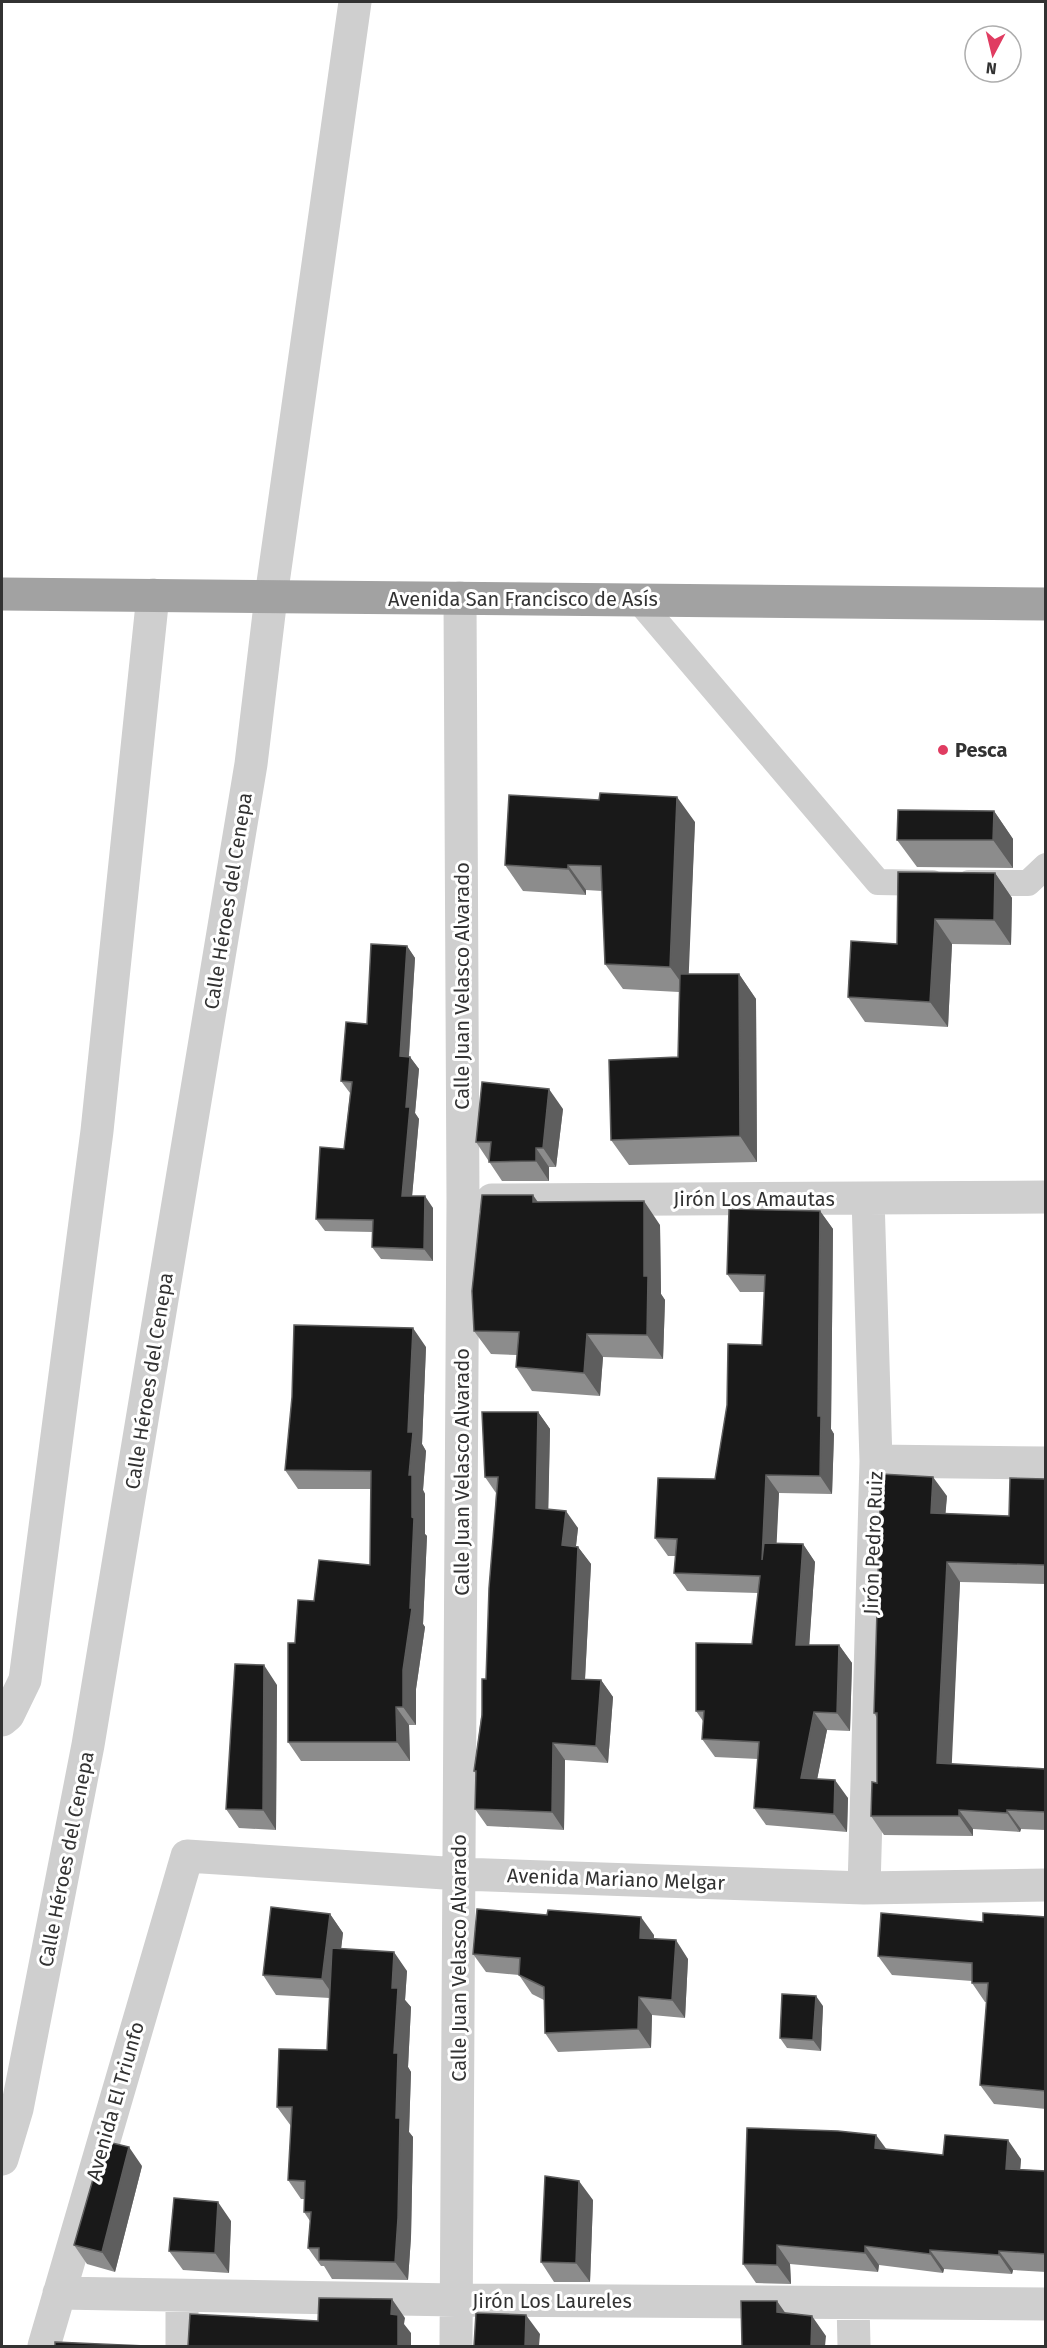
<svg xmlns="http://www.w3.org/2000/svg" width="1047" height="2348" font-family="'Fira Sans',sans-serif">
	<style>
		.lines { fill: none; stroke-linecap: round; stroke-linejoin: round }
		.service { stroke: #cfcfcf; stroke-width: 26 }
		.minor { stroke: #cfcfcf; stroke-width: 33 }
		.trunk { stroke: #a2a2a2; stroke-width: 33 }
		.wall { fill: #8c8c8c }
		.shaded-wall { fill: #5e5e5e }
		.building { fill: #191919; stroke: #5e5e5e; stroke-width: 1.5 }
		.poi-dot { fill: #e03c61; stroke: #fff; stroke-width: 2 }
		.labels { text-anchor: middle; stroke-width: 6; stroke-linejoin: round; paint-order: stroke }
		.street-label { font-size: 20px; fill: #323232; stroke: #fff }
		.poi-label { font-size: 20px; font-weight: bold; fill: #323232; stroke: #fff; text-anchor: start }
	</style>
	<rect width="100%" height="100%" fill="#fff"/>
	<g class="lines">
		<path class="service" d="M638,600L878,882L932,883
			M969,883H1028L1046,866"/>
		<path class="minor" d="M492,1200L1046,1197
			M876,1461L1046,1463
			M2,1720L8,1715L25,1680L97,1131L153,595
			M864,1888L876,1461L868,1198
			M2,2159L17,2109L88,1745L251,764L271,597L355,2
			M59,2293L456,2300L1046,2304
			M182,2296V2346
			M853,2303L854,2346
			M44,2346L187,1856L460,1874L864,1888L1046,1885
			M456,2346L463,1200L460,598"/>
		<path class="trunk" d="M2,594L1046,604"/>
	</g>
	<path class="wall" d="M994,811L1013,839V868L917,867L897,840Z
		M695,822L688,974H739L756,999L757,1162L629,1165L611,1140L678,1057L679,992L623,989L605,964L602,891L586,890V895L523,891L505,865Z
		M995,873L1012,898L1011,945L952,944L948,1027L865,1022L848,997L897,944Z
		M407,946L415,958L409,1057H410L419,1069L415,1113L419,1119L412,1196L433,1208V1261L381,1259L372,1247L373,1232L325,1231L316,1219L344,1149L350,1093L341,1081L367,1024Z
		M563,1109L556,1167H549V1181H502L476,1142Z
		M538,1202L660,1225L661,1294L665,1300L663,1359L603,1357L600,1396L532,1391L516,1367L517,1355L491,1354L474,1331Z
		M820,1211L833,1229L831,1429L834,1434L832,1494L779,1493L776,1543L803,1544L815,1562L809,1645H839L852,1663L850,1731L827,1730L817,1779L848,1798L847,1832L766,1825L754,1808L758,1759L715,1757L702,1739L703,1721L696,1711L752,1644L758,1593L687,1591L674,1573L676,1556H668L655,1538L715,1479L762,1345L764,1292H740L727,1274Z
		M426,1347L422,1444L426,1451L423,1490L425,1494V1534L427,1536L423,1624L425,1627L416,1689V1725H409L410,1761H301L288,1742L295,1643L314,1601L370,1565L371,1489H298L285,1470Z
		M538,1412L550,1429L548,1509L578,1528L576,1546L578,1547L591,1564L585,1680H601L613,1697L608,1763L565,1760L564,1830L487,1826L475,1809L476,1774L474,1771L486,1679L496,1493L485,1477Z
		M1046,1479V1584L960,1582L951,1764L1046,1769V1830L1021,1829L1020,1832L973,1829V1836L884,1835L871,1816L877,1783V1718L874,1713L947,1496L945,1514L1009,1516Z
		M277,1685L276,1830L239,1828L226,1809Z
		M330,1914L343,1933L341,1949L407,1971L405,2000L411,2007L408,2067L411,2072L409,2132L413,2137L411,2237L408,2280L332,2279L324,2266H321L308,2248L310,2221L304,2212V2199H301L288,2180L291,2126L277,2107L327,2050L330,1998L276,1995L263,1975Z
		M1046,1917V2109L994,2104L980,2085L987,2002H985L972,1983V1981L892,1975L878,1956L983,1922Z
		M654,1935V1939L688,1959L685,2018L652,2015L651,2048L558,2052L545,2033L544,2000L532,1994L519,1975L486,1972L473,1954Z
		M823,2006L821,2051L787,2048L780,2038Z
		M886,2150L943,2155L1021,2159L1020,2169L1046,2171V2272L1013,2270L1012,2274L944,2269L943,2273L879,2265L878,2272L790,2264L791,2284L756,2283L743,2264Z
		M142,2166L115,2272L87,2264L74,2245Z
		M593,2200L590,2282H554L541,2262Z
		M231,2221L229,2273L183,2270L169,2251Z"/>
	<path class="shaded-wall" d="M677,797L695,822L688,992L670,967Z
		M994,811L1013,839V868L993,840Z
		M568,865L586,890V895L568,869Z
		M995,873L1012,898L1011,945L994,920Z
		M935,919L952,944L948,1027L930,1002Z
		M407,946L415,958L408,1068L400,1056Z
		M739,974L756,999L757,1162L740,1136Z
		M410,1057L419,1069L415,1113L419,1119L411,1208L402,1196L406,1107Z
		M549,1089L563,1109L556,1167L543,1148Z
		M536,1148L549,1167V1181L536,1161Z
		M533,1195L549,1218L533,1202Z
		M425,1196L433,1208V1261L424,1249Z
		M644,1201L660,1225L661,1294L665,1300L663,1359L647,1335L644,1276Z
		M820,1211L833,1229L831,1429L834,1434L832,1494L820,1476L818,1416Z
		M413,1328L426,1347L422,1444L426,1451L423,1490L425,1494V1534L427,1536L423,1624L425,1627L416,1689V1725L403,1707V1670L410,1608L412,1517L408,1432Z
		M587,1334L603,1357L600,1396L584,1373Z
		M538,1412L550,1429L548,1525L536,1508Z
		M766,1475L779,1493L775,1578L762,1560Z
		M933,1477L947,1496L944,1532L931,1513Z
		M566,1511L578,1528L574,1563L562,1545Z
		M803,1544L815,1562L808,1663L796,1645Z
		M578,1547L591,1564L584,1697L572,1679Z
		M947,1562L960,1582L951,1782L937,1763Z
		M839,1645L852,1663L850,1731L837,1713Z
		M264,1665L277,1685L276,1830L263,1810Z
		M601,1680L613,1697L608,1763L596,1746Z
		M396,1707L409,1725L410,1761L397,1742Z
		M814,1712L827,1730L814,1795L801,1778Z
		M553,1743L565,1760L564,1830L552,1812Z
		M835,1780L848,1798L847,1832L834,1814Z
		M959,1810L973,1829V1836L959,1816Z
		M1007,1810L1021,1829L1020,1832L1007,1813Z
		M330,1914L343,1933L335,1998L322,1979Z
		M641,1917L654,1935L653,1957L640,1938Z
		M676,1940L688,1959L685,2018L672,2000Z
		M394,1952L407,1971L405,2000L411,2007L408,2067L411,2072L409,2132L413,2137L411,2237L408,2280L395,2262L396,2118L392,1988Z
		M816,1996L823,2006L821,2051L813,2040Z
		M639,1997L652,2015L651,2048L638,2029Z
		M876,2135L890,2154L875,2148Z
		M1008,2140L1021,2159L1019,2187L1006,2169Z
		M129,2147L142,2166L115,2272L102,2252Z
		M579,2181L593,2200L590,2282L576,2263Z
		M218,2202L231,2221L229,2273L215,2253Z
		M777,2245L790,2264L791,2284L777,2265Z
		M865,2246L879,2265L878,2272L865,2253Z
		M930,2250L944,2269L943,2273L930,2254Z
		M999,2251L1013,2270L1012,2274L999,2255Z
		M392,2299L405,2318L404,2324L411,2333V2346H398L391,2314Z
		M777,2301L791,2321L777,2312Z
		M526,2315L540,2334L539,2346H525Z
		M812,2316L826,2336L825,2346H811Z"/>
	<path class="building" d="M600,793L677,797L670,967L605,964L601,866L568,865V869L505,865L509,795L599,800Z
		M898,810L994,811L993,840H897Z
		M898,872L995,873L994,920L935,919L930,1002L848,997L851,941L897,944Z
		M371,944L407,946L400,1056L410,1057L406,1107H410L402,1196H425L424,1249L372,1247L373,1220L316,1219L320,1147L344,1149L352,1082L341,1081L346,1022L367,1024Z
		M680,974H739L740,1136L611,1140L609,1060L678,1057Z
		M482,1082L549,1089L543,1148H536V1161L489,1162L491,1142H476Z
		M482,1195H533V1202L644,1201V1276H648L647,1335L587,1334L584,1373L516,1367L519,1332L474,1331L472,1291Z
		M729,1209L820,1211L818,1416H821L820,1476L766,1475L762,1560L764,1543L803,1544L796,1645H839L837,1713L814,1712L801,1778L835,1780L834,1814L754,1808L759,1742L702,1739L704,1711H696V1643L752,1644L760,1576L674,1573L677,1539L655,1538L658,1478L715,1479L727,1405L728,1344L762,1345L765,1275L727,1274Z
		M294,1325L413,1328L408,1432H413L409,1475H412V1517L414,1518L410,1608H412L403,1670V1707H396L397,1742H288V1643H295L298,1600L314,1601L319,1560L370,1565L371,1471L285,1470L292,1397Z
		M482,1412H538L536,1508L566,1511L562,1545L578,1547L572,1679L601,1680L596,1746L553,1743L552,1812L475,1809L476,1771H474L482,1715V1679H486L489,1588L498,1477H485Z
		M881,1474L933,1477L931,1513L1009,1516L1010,1478L1046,1479V1565L947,1562L937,1763L1046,1769V1812L1007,1810V1813L959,1810V1816H871L872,1782L877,1783V1713H874Z
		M235,1664L264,1665L263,1810L226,1809Z
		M271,1907L330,1914L322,1979L263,1975Z
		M477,1909L547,1915L548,1910L641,1917L640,1938L676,1940L672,2000L639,1997L638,2029L545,2033L544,1987L519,1975L520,1958L473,1954Z
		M881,1913L983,1922V1913L1046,1917V2091L980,2085L988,1983H972V1963L878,1956Z
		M332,1948L394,1952L392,1988H398L394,2053H398L396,2118H400L398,2218L395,2262L319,2260V2248H308L311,2212H304L305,2181L288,2180L292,2107H277L279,2049L327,2050Z
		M782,1994L816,1996L813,2040L780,2038Z
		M747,2128L838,2131L876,2135L875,2148L943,2155L945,2135L1008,2140L1006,2169L1046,2171V2254L999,2251V2255L930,2250V2254L865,2246V2253L777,2245V2265L743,2264Z
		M104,2141L129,2147L102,2252L74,2245Z
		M545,2176L579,2181L576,2263L541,2262Z
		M174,2198L218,2202L215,2253L169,2251Z
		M319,2298L392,2299L391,2314L398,2315V2346H188L190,2314L318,2321Z
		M741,2301H777V2312L812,2316L811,2346H742Z
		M476,2313L526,2315L525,2346H474Z
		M55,2342L146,2346H55Z"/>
	<circle class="poi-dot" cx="943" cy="750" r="6"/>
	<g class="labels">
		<g class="street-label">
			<text x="523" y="606">Avenida San Francisco de Asís</text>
			<text transform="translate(228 901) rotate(-81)" y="7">Calle Héroes del Cenepa</text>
			<text transform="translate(462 986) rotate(-90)" y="7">Calle Juan Velasco Alvarado</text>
			<text x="754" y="1206">Jirón Los Amautas</text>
			<text transform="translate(149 1381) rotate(-81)" y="7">Calle Héroes del Cenepa</text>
			<text transform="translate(462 1472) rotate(-90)" y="7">Calle Juan Velasco Alvarado</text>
			<text transform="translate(873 1543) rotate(-88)" y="7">Jirón Pedro Ruiz</text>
			<text transform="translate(66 1859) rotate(-79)" y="7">Calle Héroes del Cenepa</text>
			<text transform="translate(616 1879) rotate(2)" y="7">Avenida Mariano Melgar</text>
			<text transform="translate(459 1958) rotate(-90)" y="7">Calle Juan Velasco Alvarado</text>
			<text transform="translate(115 2101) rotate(-74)" y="7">Avenida El Triunfo</text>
			<text x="552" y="2308">Jirón Los Laureles</text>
		</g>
		<g class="poi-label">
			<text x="955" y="757">Pesca</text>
		</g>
	</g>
	<rect width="1047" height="2348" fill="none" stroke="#323232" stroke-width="6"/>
	<g transform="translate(993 54) rotate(187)"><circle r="28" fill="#ffffff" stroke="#adadad" stroke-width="1.5"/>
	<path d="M0-4.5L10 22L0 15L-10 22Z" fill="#e03c61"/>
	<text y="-9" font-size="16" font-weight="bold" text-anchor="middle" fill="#323232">N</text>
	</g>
</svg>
